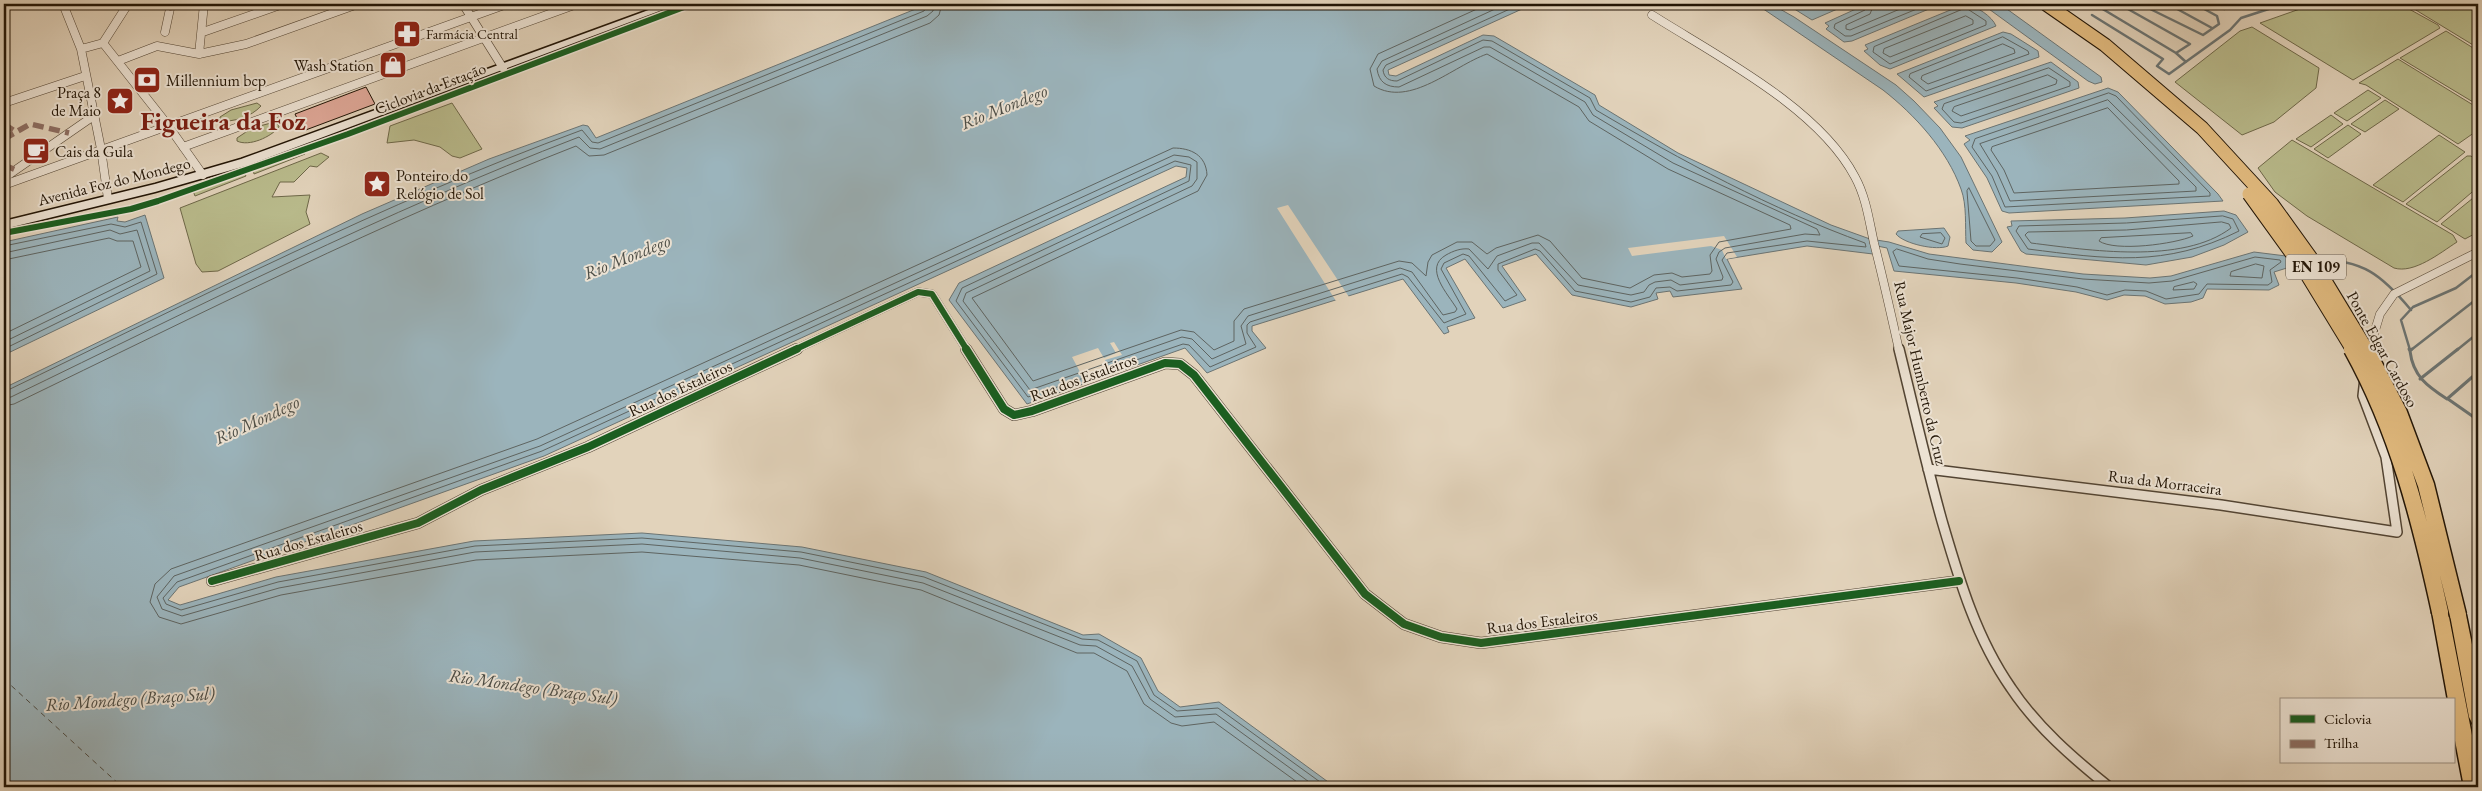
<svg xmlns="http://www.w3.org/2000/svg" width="2482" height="791" font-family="'EB Garamond',serif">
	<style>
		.green { fill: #b9bb8c; stroke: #6e6849 }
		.water { fill: #9bb4bc; stroke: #6b7473 }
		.pier { fill: #e2d3bb }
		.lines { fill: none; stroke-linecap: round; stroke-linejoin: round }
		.shore { stroke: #5e6461; stroke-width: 1 }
		.stream-far1 { stroke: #6b7473; stroke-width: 2.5 }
		.stream { stroke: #6b7473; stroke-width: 3 }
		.ferry { stroke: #4c4d46; stroke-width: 1; stroke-dasharray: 5.5 4.5; stroke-linecap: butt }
		.building { fill: #dea797; stroke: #221506 }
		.minor-far1-casing { stroke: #524433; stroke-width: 9 }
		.minor-casing { stroke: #524433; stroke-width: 12 }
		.secondary-casing { stroke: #221506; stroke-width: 3 }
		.primary-casing { stroke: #221506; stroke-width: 3 }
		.minor-far1 { stroke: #ece2d3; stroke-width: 8 }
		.minor { stroke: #ece2d3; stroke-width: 9 }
		.secondary { fill: #ece2d3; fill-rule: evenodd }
		.primary { fill: #e1ba7e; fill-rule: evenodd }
		.primary-bridge-far1-casing { stroke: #221506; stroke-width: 15; stroke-linecap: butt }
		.primary-bridge-casing { stroke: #221506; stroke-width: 19; stroke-linecap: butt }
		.primary-bridge-far1 { stroke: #e1ba7e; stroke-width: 13 }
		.primary-bridge { stroke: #e1ba7e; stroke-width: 16 }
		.quiet { stroke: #8d6e63; stroke-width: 5.5; stroke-dasharray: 11 5.5; stroke-linecap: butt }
		.cycleway-far1-casing { stroke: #ece2d3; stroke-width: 9 }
		.cycleway-casing { stroke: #ece2d3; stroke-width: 11 }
		.cycleway-far1 { stroke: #1b5e20; stroke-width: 6 }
		.cycleway { stroke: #1b5e20; stroke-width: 8 }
		.labels { text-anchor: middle; stroke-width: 4; stroke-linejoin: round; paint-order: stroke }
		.far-poi-label { font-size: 14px; fill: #221506; stroke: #ece2d3; text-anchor: start }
		.shield { fill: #ece2d3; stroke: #5f5244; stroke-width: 1 }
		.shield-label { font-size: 15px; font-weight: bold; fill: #221506 }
		.poi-label { font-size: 16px; fill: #221506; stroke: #ece2d3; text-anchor: start }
		.street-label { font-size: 16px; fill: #221506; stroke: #ece2d3 }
		.water-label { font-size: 18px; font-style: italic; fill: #4c4d46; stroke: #ece2d3 }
		.town-label { font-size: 26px; font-weight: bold; fill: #7a1f14; stroke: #ece2d3 }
	</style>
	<rect width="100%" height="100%" fill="#e2d3bb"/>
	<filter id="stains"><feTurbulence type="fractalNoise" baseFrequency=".004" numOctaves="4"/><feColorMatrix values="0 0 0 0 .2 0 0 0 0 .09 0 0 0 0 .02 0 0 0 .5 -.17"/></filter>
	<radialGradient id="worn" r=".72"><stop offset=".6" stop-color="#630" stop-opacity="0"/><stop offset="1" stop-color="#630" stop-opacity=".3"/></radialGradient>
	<path class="green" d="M2314,4H2400L2438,25L2440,28L2353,80L2260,23Z
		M2406,4H2465L2478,12V48Z
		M2252,27L2319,68L2316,88L2274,122L2242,135L2175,82L2240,31Z
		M2446,31L2478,51V105L2400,58Z
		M2398,59L2478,108V130L2458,144L2366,85L2359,83Z
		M2368,90L2381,98L2347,121L2334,113Z
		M2385,100L2399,109L2365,132L2351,124Z
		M257,103L261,106C251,117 234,122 220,121V117L231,110Z
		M452,103L482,149L460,158L452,156L440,147L414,140L387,143L390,126Z
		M2331,115L2343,124L2311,147L2296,139Z
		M271,123L278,124L279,127C271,137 249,147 237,141V138L252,128Z
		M2348,125L2361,134L2328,158L2314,149Z
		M2439,135L2465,152L2403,202L2373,185Z
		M2292,140L2453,235L2457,242C2440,253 2414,274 2394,268L2307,216L2275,192L2258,168Z
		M303,150L305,154L254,174L253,169Z
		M321,153L329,157L317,167L310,166L294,182H280L272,197L310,195L306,212L310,224L218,271L202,272L196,264L180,208Z
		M2467,156H2471L2478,162V187L2437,222L2406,204Z
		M244,172L246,176L195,196L193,191Z
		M2478,194V232L2465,239L2441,224Z"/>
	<path class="water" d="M928,4H1533L1388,70L1389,75L1396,76L1483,35L1494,36L1595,95L1599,105L1678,153L1831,225L1870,239L1889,242L1929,254L2083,274L2150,278L2171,276L2254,252L2286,256L2290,267L2274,272L2279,285L2269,290L2207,289L2203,298L2191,302L2165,304L2145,296L2124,295L2107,300L2076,292L2016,283L1894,271L1887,248L1872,245L1873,254L1807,246L1727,259L1742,289L1673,297L1670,291L1656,293L1658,299L1631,307L1572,295L1536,254L1502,266L1526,300L1503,308L1465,259L1446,268L1475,318L1447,327L1449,332L1444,334L1403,279L1252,326V331L1266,348L1207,373L1185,348L1027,404L949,300L959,283L1186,177L1187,168L1176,166L544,456L179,587L168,600L180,605L276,577L474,541L642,533L802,547L926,572L1083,635L1099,634L1141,658L1158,691L1180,707L1219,702L1335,787H4V388L362,214L489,159L583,125L588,126L596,138Z
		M1756,4H1771L1794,17L1896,85L1914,101L1940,128L1961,157L2002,242L1992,252L1973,250L1966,243C1965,226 1967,205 1961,189C1947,150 1915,115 1883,90Z
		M1790,4H1849L1812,20L1788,5Z
		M1867,4H1941L1852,41L1844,42L1826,29L1829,26L1825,23Z
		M1965,4C1976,6 1992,16 1996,26L1890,69L1880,65L1864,51L1868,49L1865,45Z
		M1982,4H2000L2101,77L2102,82L2095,84L2088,81Z
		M2003,32L2011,34L2038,51L2039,57L1924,97L1897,74Z
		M2051,62L2078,82L2079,88L1962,128L1952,127L1934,108L1938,106L1934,102Z
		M2108,88L2118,92L2218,194L2223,201L2009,213L2002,211L1987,178L1964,144L1970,140L1965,136Z
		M2224,211L2236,215L2248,232L2224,245L2192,257L2146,265L2026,254L2021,251L2007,227L2012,226L2011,221L2125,218Z
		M145,215L164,278L4,355V242L118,217L117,221L125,222Z
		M1944,228L1950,237L1948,246C1937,251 1904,244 1896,234L1898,231Z"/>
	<path class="pier" d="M1288,205L1349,297L1336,301L1277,208Z
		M1724,236L1737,257L1726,259L1722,250L1711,246L1632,256L1628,248Z
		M1114,342L1122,355L1105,360L1113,375L1087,385L1072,357L1098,348L1104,358L1116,353L1110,343Z"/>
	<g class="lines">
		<path class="shore" d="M1867,4L1865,10L1835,24L1834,28L1845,36H1851L1929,4
			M1874,4L1870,14L1846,25V29L1850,30L1912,4
			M1966,8L1986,21V25L1890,64L1873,52L1874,47Z
			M1966,16L1973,20V24L1890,57L1883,53L1884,49Z
			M2003,37L2028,51L2029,54L1926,91L1909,77L1910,74Z
			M2003,44L2014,49L2015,53L1928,84L1921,79L1922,76Z
			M2049,68L2070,82V86L1961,123L1954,122L1942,109L1944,104Z
			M2048,75L2057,80L2056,84L1961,116L1952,111L1954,107Z
			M2109,93L2116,96L2210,193V196L2005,207L1992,176L1972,147L1975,139Z
			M2108,100L2196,187V191L2010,201L1997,172L1980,144Z
			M2108,108L2179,181V184L2014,193L2004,170L1991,150L1992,147Z
			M1969,188L1995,240L1990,246H1976L1971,241L1967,191Z
			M2223,216L2233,219L2239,231C2165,268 2107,259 2028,249L2016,231L2019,226L2126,223Z
			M2222,222L2229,224L2231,228C2182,265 2088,250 2031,243L2025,235L2028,232L2126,230Z
			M1941,233L1945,238L1942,244L1920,237L1922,234Z
			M2191,233L2193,236C2175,244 2115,252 2099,241L2101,238Z
			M4,246L111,224L125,227L141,222L157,274L4,349
			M1897,249L1928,259L1960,264L2083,279L2149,283L2172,281L2255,257L2280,260L2281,262L2270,270L2272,282L2268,285L2207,284L2199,294L2166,299L2146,291L2125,290L2107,295L2077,287L2017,278L1899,266L1893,252Z
			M4,253L110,230L120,234L137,230L150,271L4,342
			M4,260L109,238L117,241H133L141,267L4,334
			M2256,264L2264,266L2262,278L2230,276L2231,272Z
			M2194,282L2197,284L2194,289L2173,290L2174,287Z
			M4,392C195,300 383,203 582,130L592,142L598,143L924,11L928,4
			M4,398L11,397C199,306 384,212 579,137L590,148L600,149L927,16L933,11L934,4
			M4,406L14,404C200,314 384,221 576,146L589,156L604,155L930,23L939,15L942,4
			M1304,787L1214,722L1182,726L1171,723L1144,704L1127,671L1094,653H1077L921,590L799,565L642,552L476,560L281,595L181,624L159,617L150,602L155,584L171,569L537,439L1173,148C1191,148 1206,155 1207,175L1198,191L972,298L1033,381L1181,330L1194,332L1214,350L1234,341V321L1244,309L1399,261L1412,263L1426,276L1428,262L1432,255L1457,242H1472L1487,254L1496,248L1538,235L1550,241L1582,278L1630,288L1654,275L1672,273L1682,277L1710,274L1712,271L1710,255L1719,242L1791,229L1790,225L1668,169L1589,121L1579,107L1487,54C1453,66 1410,108 1374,86L1370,69L1378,54L1488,4
			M1316,787L1216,714L1175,717L1150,699L1132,666L1096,646L1080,645L923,583L800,558L642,544L475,552L279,588L182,616L162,609L157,597L174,576L540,446L1174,155L1189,157L1197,162V179L1192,186L966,293L963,301L1030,390L1182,337L1192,339L1212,359L1246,344L1241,326L1248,316L1400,268L1412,272L1443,315L1455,312L1457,309C1448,294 1423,268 1446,255C1453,251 1461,248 1469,249L1488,269L1497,256L1532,243H1539L1578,285L1631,295L1644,292L1649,285L1655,282L1671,280L1680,285L1722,280L1723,277L1716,259L1719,252L1725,248L1805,234L1820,235L1817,229L1673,163L1593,115L1585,102L1490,47H1484L1399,87C1386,87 1379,82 1377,69L1382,61L1506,4
			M1327,787L1218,708L1177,711L1154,695L1137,661L1098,640L1082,639L924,577L801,552L642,538L475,546L278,582L181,610L166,604L163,598L177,582L542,451L1175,161L1191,165L1189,181L962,288L956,301L1028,397L1183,344L1189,345L1210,367L1256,347L1247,333V325L1250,322L1402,274L1408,277L1444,323L1466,314L1441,269L1444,263L1463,254L1469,256L1505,301L1517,295L1498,270V264L1535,249L1540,251L1575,291L1631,302L1650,297L1656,288L1670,287L1677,291L1731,285L1733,282L1722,260L1727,253L1807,241L1866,247L1865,243C1771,209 1682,161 1596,110L1590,98L1492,41L1483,40L1397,81C1389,81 1384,78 1383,70L1386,65L1521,4"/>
		<path class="stream-far1" d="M2112,4L2101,8L2176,53L2186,62
			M2119,4L2190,44L2176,53
			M2140,4L2203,35L2219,24L2217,16L2195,4
			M2168,4L2212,28
			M2214,4L2224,9L2239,4
			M2092,15L2163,59L2157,66L2169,74L2230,30L2241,18L2284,4
			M2315,259C2363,260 2381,274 2411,310
			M2410,350L2401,320L2413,307L2456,288L2478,271
			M2411,350L2478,298
			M2457,350L2478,333"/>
		<path class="stream" d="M2409,349L2410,351L2412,349
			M2410,351C2413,376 2427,386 2447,399L2478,372
			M2420,379L2458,349
			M2448,399L2478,420
			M2472,416L2478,410"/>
		<path class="ferry" d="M4,679L122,787"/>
	</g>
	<path class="building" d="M366,87L375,104L303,131L295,114Z"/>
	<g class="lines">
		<g class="minor-far1-casing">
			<path id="minor-far1" d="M63,4L81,49L101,149L108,199
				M463,4L503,68
				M1652,15C1717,56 1819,108 1855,177C1866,197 1869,220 1874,243C1883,278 1891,314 1899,350
				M165,32L171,4
				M203,32L283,4
				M103,43L128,4
				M81,49L103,43L167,124L203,175
				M199,54L204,4
				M118,61L157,46L199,54L246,44L358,4
				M4,103L85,76
				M183,147L577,4
				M4,178L95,115
				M4,185L507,4
				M794,350L918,292L932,294L967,350
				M2369,350L2380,314L2394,294L2478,252"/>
		</g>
		<g class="minor-casing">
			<path id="minor" d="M966,349L1004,409L1014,415L1032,411L1165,363L1180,364L1194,375L1365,594L1404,624L1441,637L1481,643L1959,581
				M1899,349C1913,406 1926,464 1942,521C1959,579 1976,638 2011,688C2037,727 2073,758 2109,787
				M2369,353L2370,349
				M1928,469L2221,505L2397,532L2386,457L2363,396L2365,378
				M212,581L418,523L481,490L588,447L797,349"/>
		</g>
		<g class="secondary-casing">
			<path id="secondary" d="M665,4H678L249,165L155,192L4,229V221L155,184L241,159Z"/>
		</g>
		<g class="primary-casing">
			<path id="primary" d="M2440,605L2446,607L2448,612L2478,766V787H2464L2453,730V700H2448L2432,612L2434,607Z
				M2458,607L2464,610L2466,615L2478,674V725L2472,723L2469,717L2450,615L2452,610Z"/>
		</g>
		<use href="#minor-far1" class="minor-far1"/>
		<use href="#minor" class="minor"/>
		<use href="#secondary" class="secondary"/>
		<use href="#primary" class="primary"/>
		<g class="primary-bridge-far1-casing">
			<path id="primary-bridge-far1" d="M2046,4L2105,45L2202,128L2272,204L2313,261L2367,350
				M2249,194L2306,273L2353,350"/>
		</g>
		<g class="primary-bridge-casing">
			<path id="primary-bridge" d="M2352,349C2398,432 2420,520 2440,612
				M2366,349L2399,413L2426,485L2458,615"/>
		</g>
		<use href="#primary-bridge-far1" class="primary-bridge-far1"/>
		<use href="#primary-bridge" class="primary-bridge"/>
		<path class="quiet" d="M169,8L193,4
			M4,124L16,132
			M4,139L30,124L69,133
			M4,165L16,170"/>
		<g class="cycleway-far1-casing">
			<path id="cycleway-far1" d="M4,233L131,209L158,201L348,134L692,4
				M794,350L918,292L932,294L967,350"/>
		</g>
		<g class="cycleway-casing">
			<path id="cycleway" d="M966,349L1004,409L1014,415L1032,411L1165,363L1180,364L1194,375L1365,594L1404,624L1441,637L1481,643L1959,581
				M212,581L418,523L481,490L588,447L797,349"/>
		</g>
		<use href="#cycleway-far1" class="cycleway-far1"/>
		<use href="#cycleway" class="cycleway"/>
	</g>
	<defs>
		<g id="pharmacy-square" transform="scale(1.4375)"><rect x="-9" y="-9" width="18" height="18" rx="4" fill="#8f2418" stroke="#ece2d3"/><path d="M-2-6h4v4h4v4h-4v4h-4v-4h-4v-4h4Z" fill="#fff"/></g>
		<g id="shop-square" transform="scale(1.4375)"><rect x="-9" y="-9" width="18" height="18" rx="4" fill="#8f2418" stroke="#ece2d3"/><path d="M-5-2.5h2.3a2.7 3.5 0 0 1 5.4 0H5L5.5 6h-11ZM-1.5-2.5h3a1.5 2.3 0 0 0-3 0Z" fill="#fff"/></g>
		<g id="bank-square" transform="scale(1.4375)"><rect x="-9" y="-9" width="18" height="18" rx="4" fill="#8f2418" stroke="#ece2d3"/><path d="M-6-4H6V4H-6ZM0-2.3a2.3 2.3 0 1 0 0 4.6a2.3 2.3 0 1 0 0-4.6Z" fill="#fff"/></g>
		<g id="sight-square" transform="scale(1.4375)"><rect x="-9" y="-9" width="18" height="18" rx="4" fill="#8f2418" stroke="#ece2d3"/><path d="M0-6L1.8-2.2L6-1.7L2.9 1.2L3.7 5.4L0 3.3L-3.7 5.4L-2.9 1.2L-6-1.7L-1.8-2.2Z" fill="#fff"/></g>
		<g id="cafe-square" transform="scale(1.4375)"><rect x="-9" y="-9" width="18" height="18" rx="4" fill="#8f2418" stroke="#ece2d3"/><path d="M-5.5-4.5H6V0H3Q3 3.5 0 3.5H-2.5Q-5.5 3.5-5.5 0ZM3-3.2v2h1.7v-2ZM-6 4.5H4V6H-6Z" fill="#fff"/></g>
	</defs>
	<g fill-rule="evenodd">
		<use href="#pharmacy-square" x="407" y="34"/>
		<use href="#shop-square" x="393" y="65"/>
		<use href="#bank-square" x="147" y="80"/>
		<use href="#sight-square" x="120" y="101"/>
		<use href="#cafe-square" x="36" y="151"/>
		<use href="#sight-square" x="377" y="184"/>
	</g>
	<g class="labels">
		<g class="far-poi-label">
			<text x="426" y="39">Farmácia Central</text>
		</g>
		<rect class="shield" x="2286" y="254.5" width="60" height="25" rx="4"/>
		<g class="shield-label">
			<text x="2316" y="272">EN 109</text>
		</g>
		<g class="poi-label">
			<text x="374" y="71" text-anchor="end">Wash Station</text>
			<text x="166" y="86">Millennium bcp</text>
			<text x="101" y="98" text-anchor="end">Praça 8<tspan x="101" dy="18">de Maio</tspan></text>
			<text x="55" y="157">Cais da Gula</text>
			<text x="396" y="181">Ponteiro do<tspan x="396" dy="18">Relógio de Sol</tspan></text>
		</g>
		<g class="street-label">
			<text transform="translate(430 88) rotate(-21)" y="6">Ciclovia da Estação</text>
			<text transform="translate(114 181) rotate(-14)" y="6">Avenida Foz do Mondego</text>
			<text transform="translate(2383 349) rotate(61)" y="6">Ponte Edgar Cardoso</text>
			<text transform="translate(1921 373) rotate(77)" y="6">Rua Major Humberto da Cruz</text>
			<text transform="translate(1083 377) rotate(-20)" y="6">Rua dos Estaleiros</text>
			<text transform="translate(680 388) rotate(-25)" y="6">Rua dos Estaleiros</text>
			<text transform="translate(2165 482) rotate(7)" y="6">Rua da Morraceira</text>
			<text transform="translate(308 540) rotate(-16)" y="6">Rua dos Estaleiros</text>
			<text transform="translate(1542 621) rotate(-7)" y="6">Rua dos Estaleiros</text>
		</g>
		<g class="water-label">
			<text transform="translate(1004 107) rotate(-22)" y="6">Rio Mondego</text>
			<text transform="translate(627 257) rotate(-22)" y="6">Rio Mondego</text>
			<text transform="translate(257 420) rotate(-25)" y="6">Rio Mondego</text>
			<text transform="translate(533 687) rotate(8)" y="6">Rio Mondego (Braço Sul)</text>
			<text transform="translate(130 699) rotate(-4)" y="6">Rio Mondego (Braço Sul)</text>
		</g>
		<g class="town-label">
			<text x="223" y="130">Figueira da Foz</text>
		</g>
	</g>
	<rect width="2482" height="791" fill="none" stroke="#e2d3bb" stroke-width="20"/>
	<rect x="5" y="5" width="2472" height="781" fill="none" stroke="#221506" stroke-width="2.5"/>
	<rect x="10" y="10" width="2462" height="771" fill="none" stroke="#221506"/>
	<rect x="2280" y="698" width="175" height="65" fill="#ece2d3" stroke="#9b9081"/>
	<rect x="2290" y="715" width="25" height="8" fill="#1b5e20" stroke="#9b9081"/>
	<text x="2324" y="724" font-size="15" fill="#221506">Ciclovia</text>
	<rect x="2290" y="740" width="25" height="8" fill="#8d6e63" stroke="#9b9081"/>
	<text x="2324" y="748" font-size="15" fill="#221506">Trilha</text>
	<rect width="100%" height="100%" filter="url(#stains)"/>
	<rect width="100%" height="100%" fill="url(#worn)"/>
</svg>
